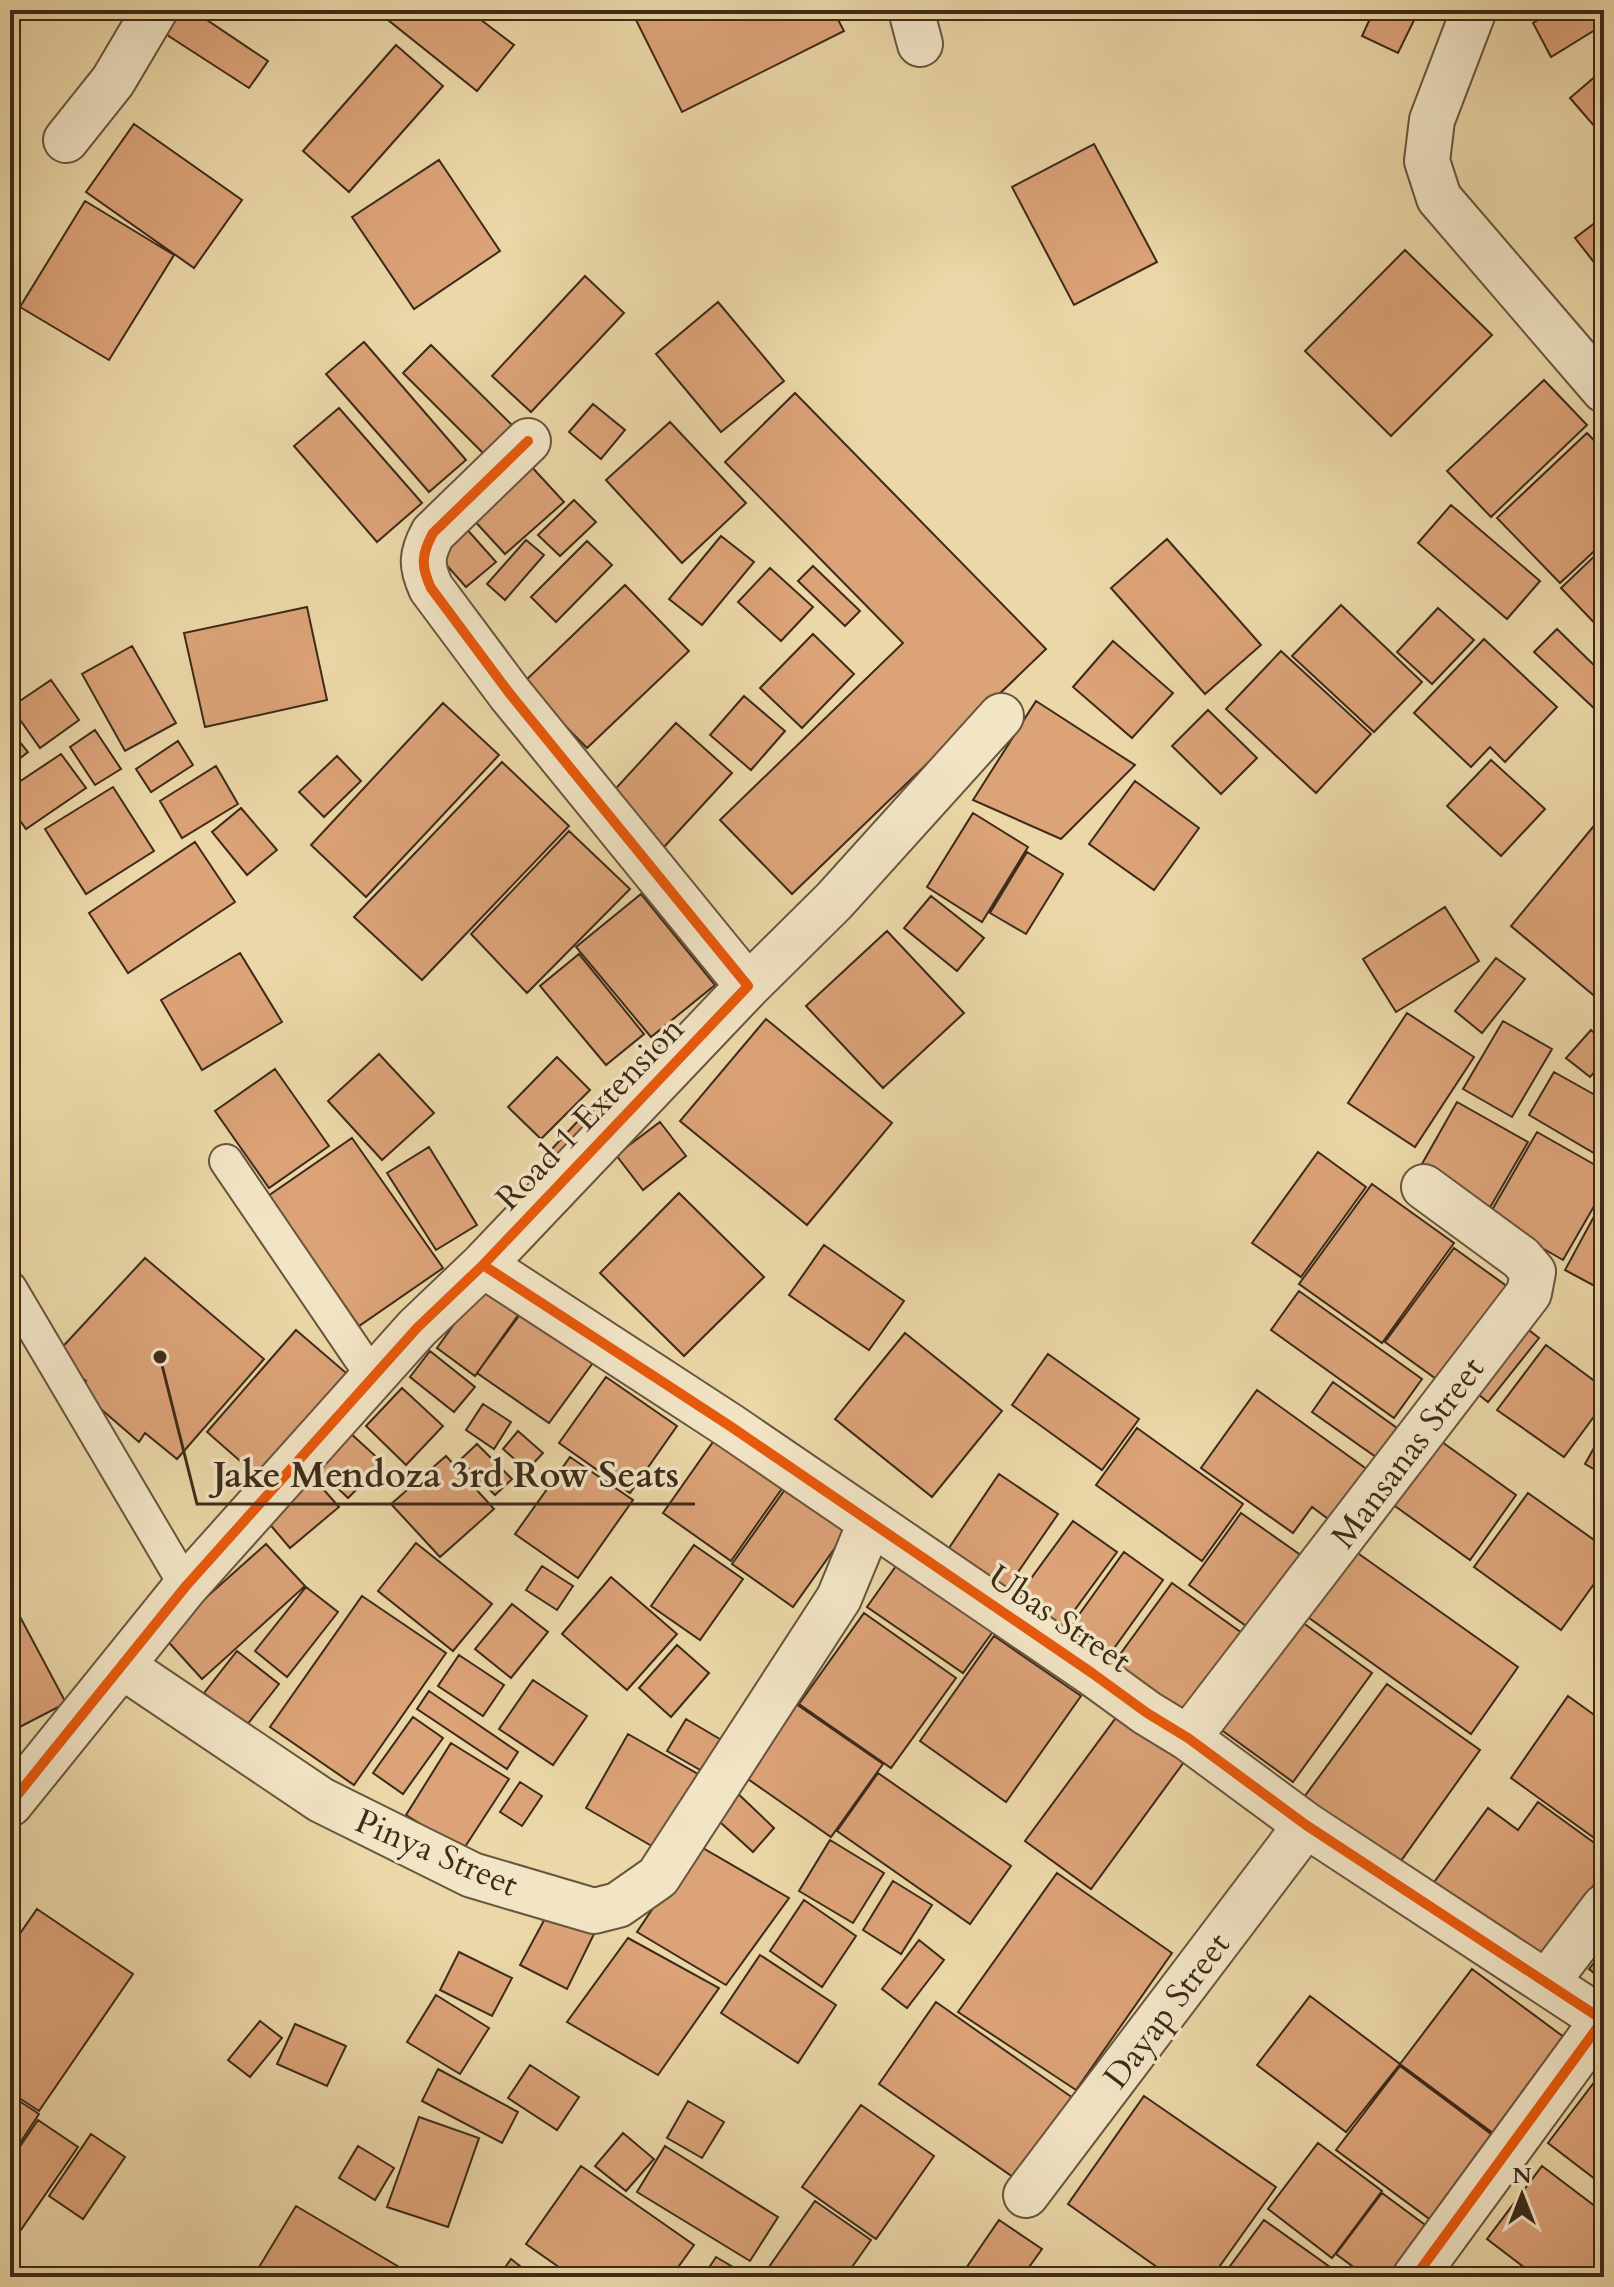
<svg xmlns="http://www.w3.org/2000/svg" width="1614" height="2287" font-family="Cardo,serif">
	<style>
		.building { fill: #dca278; stroke: #3d2a1a; stroke-width: 2 }
		.lines { fill: none; stroke-linecap: round; stroke-linejoin: round }
		.service-casing { stroke: #68553d; stroke-width: 36 }
		.minor-casing { stroke: #68553d; stroke-width: 48 }
		.service { stroke: #f2e5c6; stroke-width: 32 }
		.minor { stroke: #f2e5c6; stroke-width: 44 }
		.cycleway-casing { stroke: #f2e5c6; stroke-width: 15 }
		.cycleway { stroke: #e8590c; stroke-width: 10 }
		.labels { text-anchor: middle; stroke-width: 7; stroke-linejoin: round; paint-order: stroke }
		.street-label { font-size: 34px; fill: #3d2a1a; stroke: #f2e5c6 }
		.leader { fill: none; stroke: #3d2a1a; stroke-width: 3 }
		.callout-dot { fill: #3d2a1a; stroke: #f2e5c6; stroke-width: 3 }
		.callout-label { font-size: 36px; text-anchor: middle; font-weight: bold; fill: #3d2a1a; stroke: #f2e5c6; stroke-width: 7; stroke-linejoin: round; paint-order: stroke }
	</style>
	<rect width="100%" height="100%" fill="#ebd7a7"/>
	<filter id="stains"><feTurbulence type="fractalNoise" baseFrequency=".0025" numOctaves="4"/><feColorMatrix values="0 0 0 0 .2 0 0 0 0 .09 0 0 0 0 .02 0 0 0 .5 -.17"/></filter>
	<radialGradient id="worn" r=".72"><stop offset=".6" stop-color="#630" stop-opacity="0"/><stop offset="1" stop-color="#630" stop-opacity=".3"/></radialGradient>
	<path class="building" d="M180,10H192L268,61L249,88L164,33Z
		M396,10H468L514,45L477,91L388,20Z
		M631,10H833L844,31L682,112Z
		M1374,10H1419L1398,53L1362,36Z
		M1556,10H1595L1603,25L1551,57L1533,23Z
		M396,45L443,86L349,192L303,151Z
		M1604,69V120L1595,127L1570,98Z
		M134,124L242,200L194,268L86,192Z
		M1094,144L1157,262L1074,305L1012,187Z
		M439,160L500,251L414,309L352,217Z
		M85,201L174,255L109,360L20,307Z
		M1604,216V275L1575,238Z
		M1405,250L1492,335L1391,436L1305,351Z
		M585,276L624,313L531,412L492,376Z
		M718,302L784,381L721,432L656,354Z
		M364,342L466,460L429,492L326,374Z
		M431,345L517,430L489,459L403,373Z
		M1544,380L1587,425L1491,517L1447,471Z
		M795,393L1046,649L792,894L720,820L903,643L725,462Z
		M593,404L625,430L601,459L569,432Z
		M339,408L422,503L377,542L294,446Z
		M670,422L746,503L682,563L606,480Z
		M1587,433L1604,451V542L1560,583L1497,518Z
		M530,465L564,502L505,554L471,517Z
		M574,500L596,522L560,556L538,535Z
		M1451,505L1540,581L1507,619L1418,543Z
		M464,526L496,562L466,587L435,552Z
		M721,536L754,562L702,625L669,599Z
		M1167,539L1261,645L1205,694L1111,588Z
		M526,540L544,555L505,600L487,584Z
		M587,541L612,565L556,622L531,597Z
		M1604,547V633L1561,588Z
		M813,566L860,611L845,626L798,581Z
		M770,568L813,607L781,641L738,602Z
		M625,585L689,651L587,748L523,683Z
		M1341,605L1422,682L1374,732L1292,656Z
		M307,607L327,700L205,727L184,633Z
		M1438,608L1474,640L1432,684L1397,652Z
		M1557,629L1604,675V702L1596,710L1534,652Z
		M813,634L854,674L802,728L760,688Z
		M1484,639L1557,707L1505,762L1490,747L1471,767L1414,713Z
		M1113,641L1173,693L1132,738L1073,687Z
		M132,646L176,723L125,751L82,674Z
		M1281,651L1371,734L1316,793L1226,709Z
		M51,680L79,720L40,748L11,707Z
		M744,696L785,731L751,770L710,735Z
		M1036,701L1135,765L1061,839L973,800Z
		M443,703L499,755L366,897L311,845Z
		M1208,710L1257,758L1221,794L1172,746Z
		M676,723L732,773L664,847L608,797Z
		M10,730L28,752L10,766Z
		M95,730L121,769L95,785L70,747Z
		M178,741L193,765L151,792L136,769Z
		M61,754L86,788L26,829L10,806V788Z
		M337,756L361,781L324,817L299,792Z
		M1491,760L1545,809L1501,856L1447,806Z
		M502,762L569,826L422,980L354,917Z
		M216,766L238,804L182,838L160,801Z
		M1135,781L1199,828L1154,890L1089,844Z
		M113,787L154,851L86,894L45,829Z
		M241,808L277,850L247,875L212,832Z
		M973,813L1028,847L982,922L927,887Z
		M1593,827L1604,836V1004L1511,926Z
		M569,831L630,889L527,993L471,934Z
		M195,842L235,902L128,973L89,913Z
		M1027,852L1063,874L1026,934L990,913Z
		M641,894L715,985L651,1037L576,947Z
		M931,896L984,938L957,971L904,928Z
		M1445,907L1479,961L1396,1012L1363,959Z
		M887,931L964,1013L883,1088L806,1006Z
		M240,953L282,1022L202,1070L161,1000Z
		M579,954L644,1034L606,1065L540,986Z
		M1496,958L1525,979L1482,1033L1455,1011Z
		M1407,1013L1474,1057L1415,1147L1348,1103Z
		M766,1019L892,1123L807,1225L680,1121Z
		M1503,1021L1552,1049L1512,1117L1463,1089Z
		M1591,1030L1604,1041V1062L1590,1077L1566,1058Z
		M379,1054L434,1113L382,1160L328,1101Z
		M557,1057L590,1090L541,1139L508,1107Z
		M275,1069L329,1146L269,1188L215,1111Z
		M1554,1072L1604,1100V1159L1529,1115Z
		M1457,1102L1528,1142L1488,1211L1418,1171Z
		M590,1108L611,1126L570,1169L550,1151Z
		M660,1122L686,1156L643,1190L616,1155Z
		M1537,1132L1604,1170V1189L1563,1260L1488,1217Z
		M352,1138L443,1268L359,1326L268,1196Z
		M429,1147L477,1225L436,1250L387,1173Z
		M1318,1152L1366,1187L1301,1277L1252,1243Z
		M1372,1184L1454,1243L1382,1343L1299,1284Z
		M679,1193L764,1277L684,1356L600,1273Z
		M1604,1198V1291L1565,1270Z
		M824,1245L904,1301L869,1350L789,1295Z
		M1454,1248L1508,1287L1439,1381L1385,1342Z
		M145,1258L264,1359L177,1459L145,1433L139,1442L79,1390L86,1381L55,1355Z
		M488,1277L526,1304L475,1376L437,1348Z
		M1299,1291L1422,1379L1394,1418L1271,1330Z
		M524,1309L595,1360L549,1423L477,1373Z
		M1520,1323L1539,1338L1488,1402L1469,1387Z
		M296,1330L352,1378L263,1481L207,1432Z
		M905,1333L1002,1411L932,1497L835,1419Z
		M1546,1345L1604,1388V1403L1564,1457L1497,1410Z
		M430,1351L475,1387L454,1412L410,1377Z
		M1048,1354L1139,1419L1102,1470L1012,1405Z
		M606,1377L677,1426L630,1493L559,1443Z
		M1333,1382L1397,1428L1376,1457L1312,1412Z
		M402,1388L443,1426L406,1465L366,1426Z
		M1257,1390L1368,1470L1331,1521L1312,1507L1293,1533L1201,1468Z
		M483,1404L511,1422L494,1449L466,1430Z
		M1137,1428L1243,1504L1202,1561L1096,1485Z
		M1604,1430V1475L1585,1464Z
		M348,1431L383,1463L348,1498L314,1465Z
		M518,1431L543,1453L527,1470L503,1449Z
		M720,1432L788,1480L731,1561L663,1513Z
		M1435,1437L1516,1495L1470,1560L1388,1501Z
		M477,1444L512,1479L495,1495L460,1460Z
		M446,1456L494,1509L440,1557L391,1504Z
		M570,1457L633,1500L578,1578L515,1534Z
		M310,1474L339,1507L290,1548L261,1514Z
		M999,1474L1058,1514L1007,1588L949,1548Z
		M791,1481L852,1524L793,1607L732,1564Z
		M1528,1493L1604,1547V1570L1561,1630L1474,1567Z
		M1241,1513L1302,1556L1249,1628L1189,1585Z
		M1073,1521L1117,1552L1060,1630L1016,1599Z
		M416,1543L492,1604L453,1651L378,1591Z
		M266,1544L305,1586L202,1679L163,1636Z
		M694,1545L743,1579L700,1640L651,1606Z
		M1352,1549L1518,1667L1471,1734L1305,1615Z
		M1124,1552L1163,1580L1107,1658L1068,1630Z
		M901,1559L997,1626L963,1673L867,1607Z
		M542,1566L573,1586L557,1610L526,1590Z
		M611,1577L677,1634L627,1690L562,1634Z
		M1172,1583L1242,1633L1183,1715L1113,1664Z
		M306,1587L338,1612L287,1677L255,1651Z
		M362,1596L446,1653L354,1785L270,1727Z
		M10,1598L66,1703L10,1732Z
		M512,1604L548,1632L511,1678L475,1649Z
		M864,1613L956,1678L891,1768L799,1704Z
		M1295,1617L1372,1673L1293,1782L1216,1726Z
		M994,1636L1081,1696L1006,1802L920,1741Z
		M677,1645L709,1673L671,1717L639,1688Z
		M237,1651L279,1684L246,1726L204,1693Z
		M459,1655L504,1685L483,1716L438,1686Z
		M533,1680L587,1716L553,1765L499,1729Z
		M1387,1684L1480,1750L1393,1872L1299,1804Z
		M429,1691L518,1752L507,1769L417,1709Z
		M1568,1696L1604,1722V1845L1511,1778Z
		M796,1704L883,1764L831,1837L745,1777Z
		M1118,1715L1184,1762L1091,1889L1025,1841Z
		M413,1717L443,1738L403,1794L373,1773Z
		M686,1719L735,1748L716,1779L667,1751Z
		M628,1734L712,1782L669,1856L586,1808Z
		M451,1743L509,1779L463,1850L406,1815Z
		M878,1773L1011,1866L970,1924L837,1831Z
		M520,1782L542,1796L522,1826L500,1812Z
		M733,1789L774,1828L753,1852L710,1813Z
		M1538,1802L1604,1850V1871L1538,1961L1432,1885L1488,1808L1518,1830Z
		M830,1840L884,1873L853,1923L799,1891Z
		M696,1844L789,1898L726,1985L637,1932Z
		M1057,1873L1172,1953L1076,2090L958,2012Z
		M893,1881L932,1905L901,1954L863,1930Z
		M804,1900L856,1936L822,1987L770,1951Z
		M37,1909L133,1974L39,2111L10,2092V1948Z
		M549,1911L594,1934L567,1989L520,1965Z
		M628,1938L719,1988L658,2075L567,2022Z
		M919,1940L944,1960L907,2008L882,1989Z
		M1604,1950V1981L1589,1969Z
		M459,1952L512,1978L492,2016L440,1990Z
		M760,1955L836,2005L798,2063L721,2013Z
		M1472,1969L1576,2046L1505,2142L1400,2064Z
		M436,1995L489,2028L460,2074L407,2042Z
		M1310,1996L1400,2064L1346,2132L1257,2065Z
		M936,2002L1080,2103L1023,2184L879,2084Z
		M260,2021L282,2038L250,2077L228,2060Z
		M295,2024L346,2046L327,2086L277,2064Z
		M530,2065L579,2097L557,2130L508,2098Z
		M1400,2066L1503,2143L1439,2226L1336,2150Z
		M438,2069L518,2112L502,2143L422,2101Z
		M1602,2072L1604,2074V2186L1548,2143Z
		M10,2095L39,2114L10,2158Z
		M1144,2096L1276,2187L1212,2277H1171L1068,2204Z
		M688,2101L724,2122L702,2158L667,2138Z
		M861,2105L934,2156L876,2239L802,2187Z
		M419,2117L479,2138L448,2227L387,2207Z
		M38,2120L78,2147L16,2237L10,2233V2161Z
		M623,2133L654,2159L626,2191L595,2166Z
		M91,2134L125,2157L83,2219L49,2196Z
		M1318,2143L1382,2191L1332,2258L1268,2209Z
		M358,2146L394,2168L375,2200L339,2178Z
		M665,2146L778,2217L750,2261L637,2192Z
		M581,2166L694,2245L671,2277H573L526,2244Z
		M1542,2166L1604,2213V2261L1592,2277H1537L1487,2239Z
		M1382,2193L1432,2230L1397,2277H1367L1336,2254Z
		M815,2201L871,2240L845,2277H762Z
		M296,2206L416,2277H253Z
		M999,2220L1042,2249L1022,2277H960Z
		M1264,2220L1344,2277H1222Z
		M716,2257L750,2277H703Z
		M511,2259L534,2277H498Z"/>
	<g class="lines">
		<g class="service-casing">
			<path id="service" d="M226,1161L373,1377
				M10,1288L186,1586"/>
		</g>
		<g class="minor-casing">
			<path id="minor" d="M911,10L920,44
				M1474,10L1432,120L1427,161L1439,198L1604,390
				M66,140L113,81L155,10
				M748,986L834,901L1001,716
				M483,1265L730,1426L1092,1673L1147,1713L1188,1738L1306,1825L1603,2020L1415,2277
				M122,1666L321,1800L472,1875L594,1911L618,1905L658,1877L839,1598L870,1523
				M1188,1738L1529,1293L1533,1272L1521,1258L1424,1187
				M10,1804L186,1586L417,1328L483,1265L748,986L510,694L431,588C421,566 421,555 433,533L528,441
				M1547,1982L1604,1907
				M1026,2195L1306,1825"/>
		</g>
		<use href="#service" class="service"/>
		<use href="#minor" class="minor"/>
		<g class="cycleway-casing">
			<path id="cycleway" d="M483,1265L730,1426L1092,1673L1147,1713L1188,1738L1306,1825L1603,2020L1415,2277
				M10,1804L186,1586L417,1328L483,1265L748,986L510,694L431,588C421,566 421,555 433,533L528,441"/>
		</g>
		<use href="#cycleway" class="cycleway"/>
	</g>
	<g class="labels">
		<g class="street-label">
			<text transform="translate(589 1113) rotate(-46)" y="12">Road 1 Extension</text>
			<text transform="translate(1407 1452) rotate(-53)" y="12">Mansanas Street</text>
			<text transform="translate(1060 1618) rotate(34)" y="12">Ubas Street</text>
			<text transform="translate(437 1852) rotate(23)" y="12">Pinya Street</text>
			<text transform="translate(1166 2010) rotate(-53)" y="12">Dayap Street</text>
		</g>
	</g>
	<path class="leader" d="M160 1357L197 1504H695"/>
	<circle class="callout-dot" cx="160" cy="1357" r="8"/>
	<g class="callout-label">
		<text x="446" y="1487">Jake Mendoza 3rd Row Seats</text>
	</g>
	<rect width="1614" height="2287" fill="none" stroke="#ebd7a7" stroke-width="40"/>
	<rect x="12" y="12" width="1590" height="2263" fill="none" stroke="#3d2a1a" stroke-width="4"/>
	<rect x="20" y="20" width="1574" height="2247" fill="none" stroke="#3d2a1a" stroke-width="2"/>
	<g transform="translate(1522 2195)" stroke="#f2e5c6" stroke-width="6" paint-order="stroke">
	<path d="M0-6L14 30L0 20L-14 30Z" fill="#3d2a1a"/>
	<text y="-12" font-size="22" font-weight="bold" text-anchor="middle" fill="#3d2a1a">N</text>
	</g>
	<rect width="100%" height="100%" filter="url(#stains)"/>
	<rect width="100%" height="100%" fill="url(#worn)"/>
</svg>
